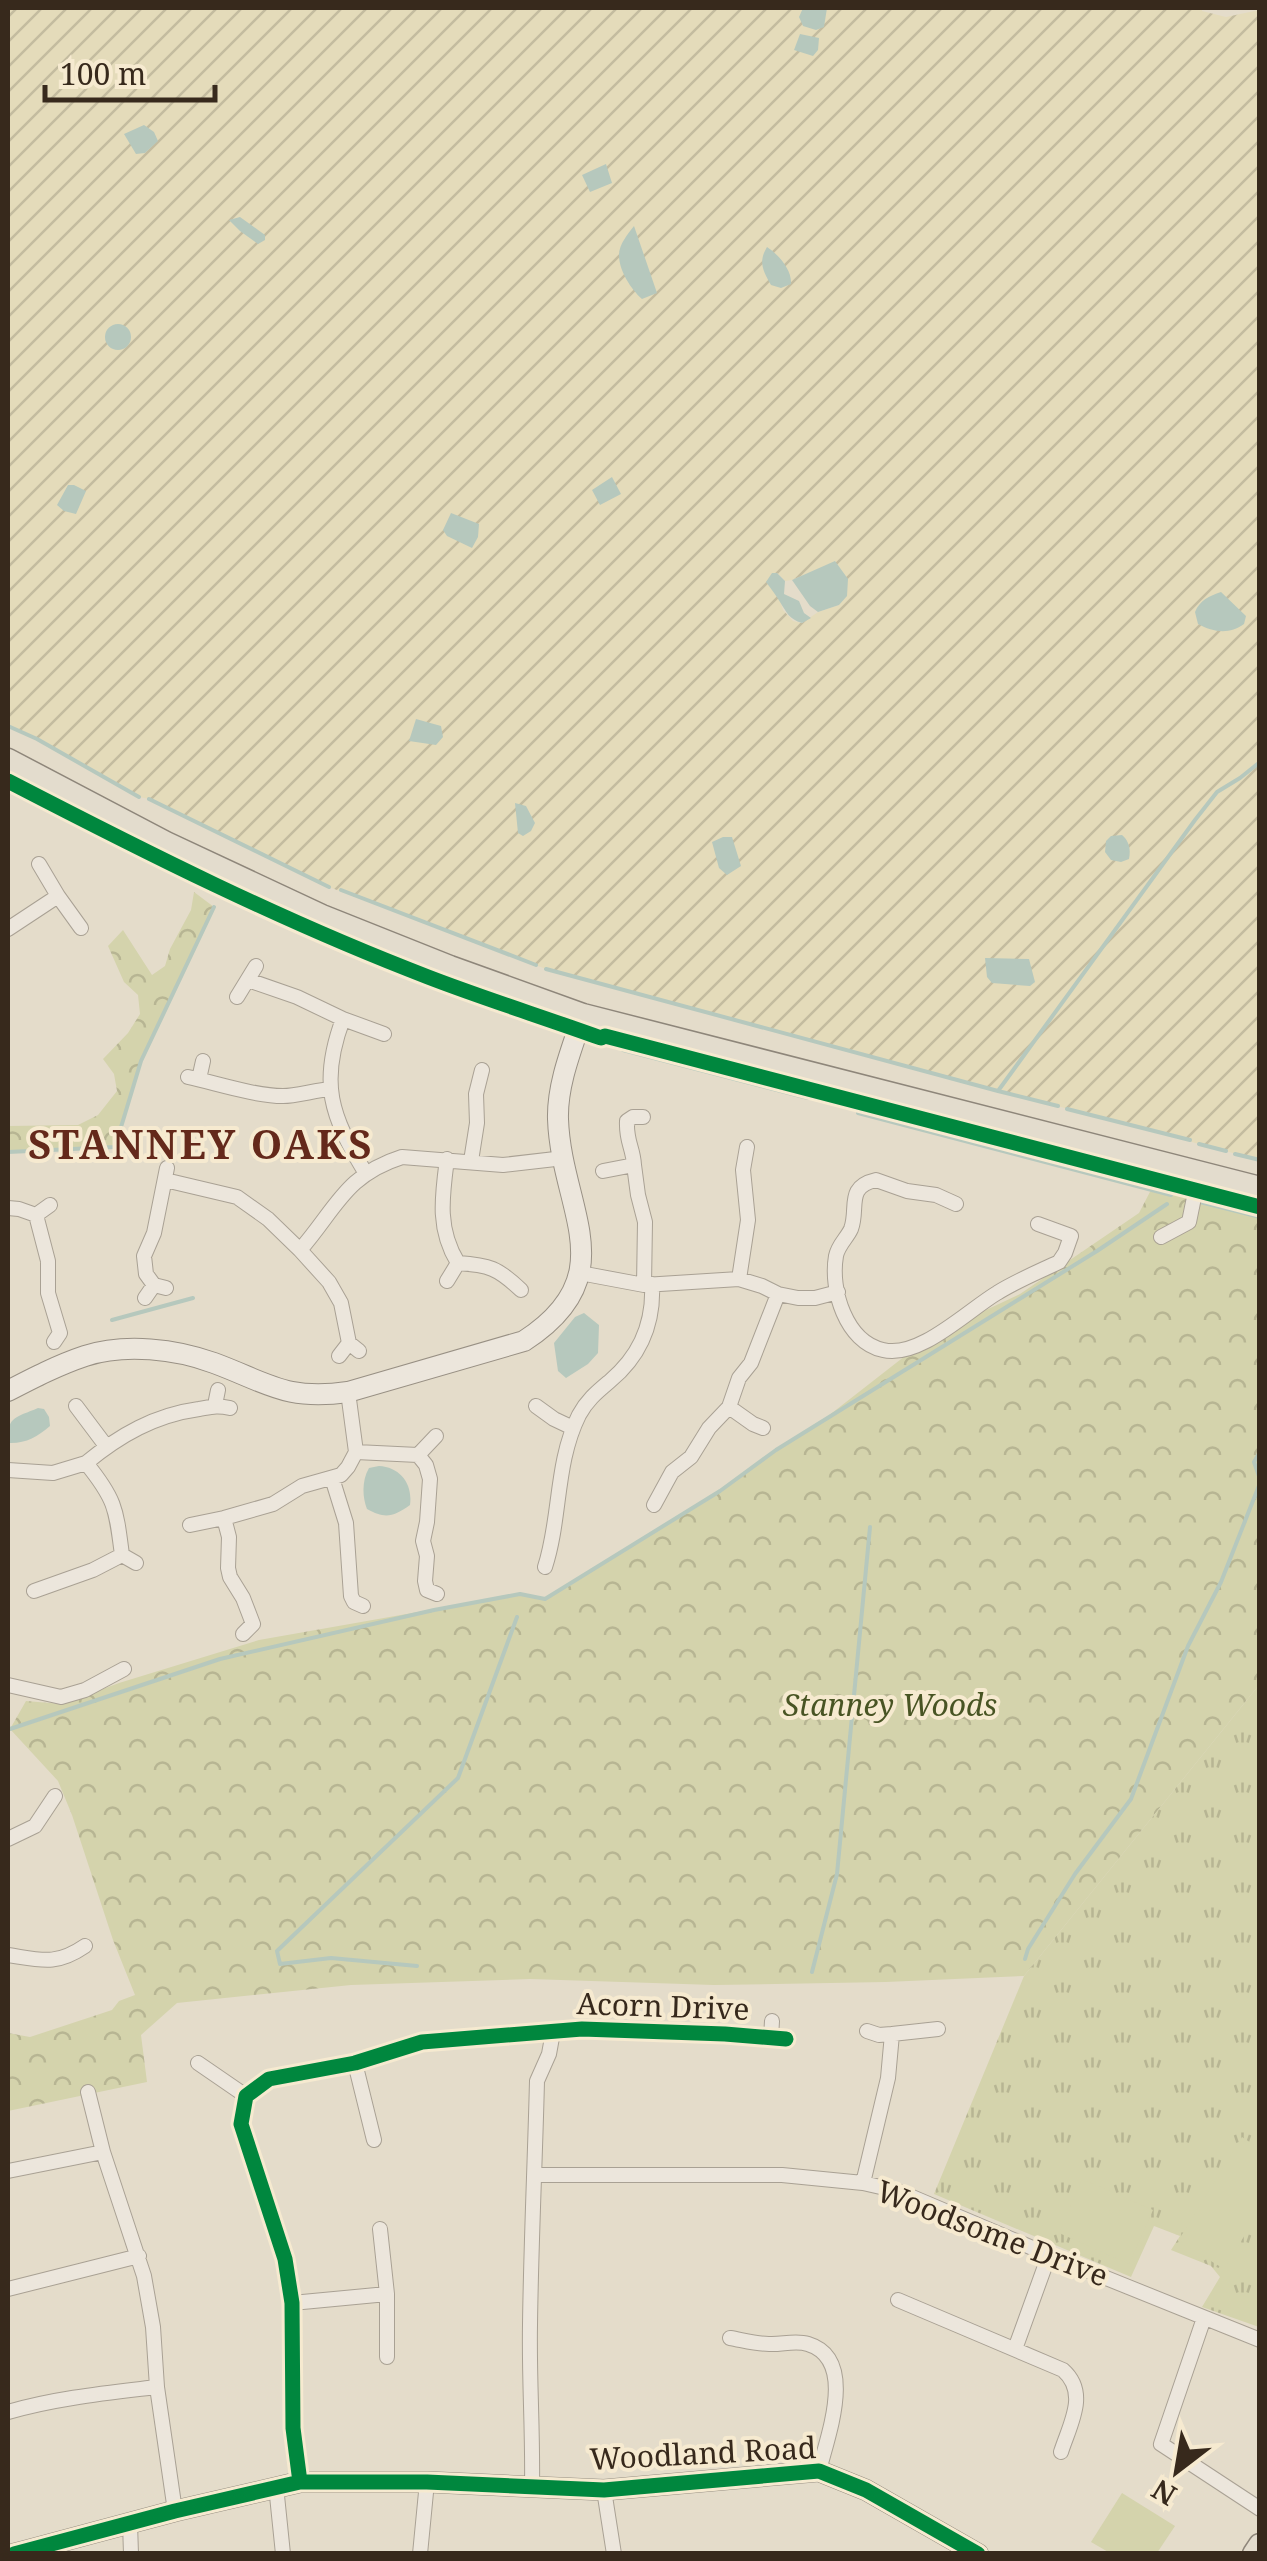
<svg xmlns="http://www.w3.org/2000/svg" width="1267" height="2561" font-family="'Noto Serif',serif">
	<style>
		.farmland { fill: url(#farmland-furrows); fill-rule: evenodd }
		.forest { fill: url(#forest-crowns) }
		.park { fill: url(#park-tufts) }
		.garden { fill: #d4d3ac }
		.water { fill: #b6c8bd }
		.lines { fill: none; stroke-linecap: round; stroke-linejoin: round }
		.stream { stroke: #b6c8bd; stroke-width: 4 }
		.street-casing { stroke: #a9a194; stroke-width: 16 }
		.secondary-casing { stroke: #989084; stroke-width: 22 }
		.primary-casing { stroke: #8e867a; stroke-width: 25 }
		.street { stroke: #ece6dc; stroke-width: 14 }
		.secondary { stroke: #ece6dc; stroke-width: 20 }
		.primary { stroke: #e3dccd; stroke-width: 22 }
		.cycleway-casing { stroke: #f6ead0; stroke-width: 21 }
		.cycleway { stroke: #00873e; stroke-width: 15 }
		.labels { text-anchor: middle; stroke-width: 8; stroke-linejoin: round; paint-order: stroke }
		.park-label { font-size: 30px; font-style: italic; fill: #485423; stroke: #f6ead0 }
		.street-label { font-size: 30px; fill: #37291c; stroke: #f6ead0 }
		.district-label { font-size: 40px; font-weight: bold; letter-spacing: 2.5px; fill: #64291b; stroke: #f6ead0 }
	</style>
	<defs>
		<pattern id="farmland-furrows" width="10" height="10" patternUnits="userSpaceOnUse" patternTransform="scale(2.5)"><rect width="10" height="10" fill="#e4dbba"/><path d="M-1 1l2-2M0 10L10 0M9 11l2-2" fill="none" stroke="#c4bc9f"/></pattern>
		<pattern id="forest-crowns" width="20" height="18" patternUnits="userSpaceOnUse" patternTransform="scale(2.5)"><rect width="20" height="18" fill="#d4d3ac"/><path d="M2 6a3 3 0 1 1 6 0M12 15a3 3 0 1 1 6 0" fill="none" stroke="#b7b593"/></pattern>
		<pattern id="park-tufts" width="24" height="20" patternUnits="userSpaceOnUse" patternTransform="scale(2.5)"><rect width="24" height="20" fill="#d4d3ac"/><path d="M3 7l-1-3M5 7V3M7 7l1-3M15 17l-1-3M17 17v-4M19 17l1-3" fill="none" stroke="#b7b593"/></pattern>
	</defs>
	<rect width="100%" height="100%" fill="#e4dcca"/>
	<path class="farmland" d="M8,8H1202V11L1226,17L1259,10V1160L546,969L329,887L149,799L139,797L38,739L8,726ZM835,562L839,605L818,612L802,623L793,621L783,610L780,600L777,573L785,581L792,580Z"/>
	<path class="forest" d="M194,892L214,907L141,1061L115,1147L8,1152V1126L78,1125L98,1115L117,1091L114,1074L103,1059L128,1033L140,1014L138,995L124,982L108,946L123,930L152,975L165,966L170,949L191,910Z
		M1165,1163L1259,1188V1685L1024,1976L886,1982L714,1985L530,1979L351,1985L177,2003L141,2035L147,2082L8,2111V2033L30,2037L112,2010L119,2001L135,1995L113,1940L72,1815L58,1781L10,1729L26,1701L62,1704L119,1683L259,1640L520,1594L545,1599L720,1491L776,1450L823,1420L905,1356L971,1317L1020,1294L1139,1213Z"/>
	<path class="park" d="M1259,1685L1258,2241L1259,2327L1202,2307L1220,2277L1211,2266L1171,2250L1180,2236L1154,2226L1131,2277L934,2194L1024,1976Z"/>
	<path class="garden" d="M1242,2137L1259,2148V2212L1224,2269L1178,2241Z
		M1082,2179L1153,2210L1129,2264L1059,2233Z
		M1122,2493L1175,2526L1157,2553H1110L1091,2542Z"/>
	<path class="water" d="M803,8H827L824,27L816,30L803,26L799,17Z
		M800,34L819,38L818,50L813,56L794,50Z
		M144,125L154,132L158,141L145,153L136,154L124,134Z
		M606,164L612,183L590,192L582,175Z
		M240,217L265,235V240L258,244L240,231L229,220Z
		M634,226L657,293L642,299C631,289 619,271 619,255C619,244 628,234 634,226Z
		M767,247C779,255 792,270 791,284L781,288L771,285C763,271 758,262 767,247Z
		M105 337a13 13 0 1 1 26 0a13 13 0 1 1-26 0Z
		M612,477L621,494L600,505L592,490Z
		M68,485H74L86,491L76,514L64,511L57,505Z
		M451,513L479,524L478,537L472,548L447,536L443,530Z
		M835,561L848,579L847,596L839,605L818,612L810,606L792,580Z
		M772,573H777L785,581L784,594L799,601L804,613L811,618L802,623C789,619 787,613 780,602C776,595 771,589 766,582Z
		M1221,592L1246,616L1244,624C1229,635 1213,632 1198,624L1195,612C1200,600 1209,596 1221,592Z
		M416,719L441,726L443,737L436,745L409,741Z
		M515,803L526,806L535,823L531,831L523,836L518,833Z
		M1122,835C1129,841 1131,849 1129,859L1121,862L1111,860L1105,852L1106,841L1111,836Z
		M723,837H732L741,866L727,875L719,868L712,842Z
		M985,958L1029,959L1035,982L1030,986L992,983L987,977Z
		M584,1313L599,1325L598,1353L588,1364L566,1378L558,1371L554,1343L575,1317Z
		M38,1408L44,1409L49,1417L50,1426C37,1437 25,1444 8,1443C7,1416 15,1418 38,1408Z
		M379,1466C400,1467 413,1484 410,1505C393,1517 385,1519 367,1509C362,1496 362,1480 369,1468Z"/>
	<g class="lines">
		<path class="stream" d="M8,726L37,739L139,797
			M149,799L329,887
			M341,890L536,965
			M546,969L998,1091
			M623,1050L808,1098
			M1058,1106L998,1091L1195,820L1217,792L1240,778L1260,762
			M1067,1109L1190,1140
			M858,1113L1171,1195
			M1199,1144L1226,1151
			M8,1152L115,1147L141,1061L214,907
			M1235,1154L1260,1160
			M1196,1201L1260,1217
			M112,1320L193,1298
			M1260,1452L1254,1462L1260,1479
			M8,1728L10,1729L220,1659L434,1610L520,1594L545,1599L720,1491L776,1450L1097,1251L1167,1204
			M1025,1959L1028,1949L1075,1874L1131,1799L1188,1646L1221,1582L1260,1483
			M417,1966L331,1958L280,1964L277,1951L458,1778L517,1617
			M812,1972L837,1874L870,1527"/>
		<g class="street-casing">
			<path id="street" d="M58,896L81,928
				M8,929L58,896L39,864
				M248,980L297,997L343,1019
				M237,997L256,966
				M188,1077C216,1083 255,1096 283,1096C296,1096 316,1090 331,1089
				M199,1079L203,1061
				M471,1161L477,1123L476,1094L482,1070
				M634,1165C633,1147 626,1142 627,1121L633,1117H643
				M603,1171L634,1165L638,1195L645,1222L644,1285
				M365,1172C331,1116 319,1083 343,1019L384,1034
				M165,1180L237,1197L268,1219L300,1250C336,1209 345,1175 402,1157L503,1165L564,1158
				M956,1204L936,1195L907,1191L876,1180C845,1187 859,1208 851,1229C847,1238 838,1245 836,1256C830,1290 846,1342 883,1350C919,1359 967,1311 997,1293C1016,1281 1038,1272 1059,1262L1065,1253L1071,1236L1038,1224
				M8,1208L19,1209L36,1215L48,1261V1293L60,1333L54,1342
				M36,1215L50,1205
				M1161,1237L1189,1222L1199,1173
				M300,1250L329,1282L341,1303L349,1343L359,1351
				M458,1263C489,1265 498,1268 521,1290
				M580,1273L644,1285L739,1279L762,1286L778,1294L798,1298H815L838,1292
				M739,1279L748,1220L743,1170L747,1147
				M447,1281L458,1263C437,1229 442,1197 447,1159
				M166,1288L154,1285L146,1274L144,1256L154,1233L167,1168
				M145,1298L154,1285
				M339,1356L349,1343
				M215,1405L218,1390
				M76,1406L106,1446
				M536,1406L554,1419L573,1428
				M763,1428L753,1424L729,1407L739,1378L751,1363L778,1294
				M356,1452L418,1455L436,1436
				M418,1455L426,1465L430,1479L427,1522L423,1541L427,1556L425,1581L427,1590L437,1594
				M86,1463C120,1435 155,1415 199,1409C211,1407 217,1405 230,1408
				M8,1470L53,1473L86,1463C116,1500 116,1509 122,1555L136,1563
				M332,1478L346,1523L351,1596L354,1602L363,1606
				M654,1505L672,1472L691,1457L709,1428L729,1407
				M224,1518L229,1537L228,1568L230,1577L243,1598L253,1624L243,1634
				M190,1525L224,1518L273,1504L302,1486L341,1475L348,1467L356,1452L348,1392
				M545,1567C561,1518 555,1463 579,1415C587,1400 597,1392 610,1381C640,1356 654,1323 652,1284
				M34,1591L93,1570L122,1555
				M8,1685L61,1697L85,1690L124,1669
				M8,1839L35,1826L55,1796
				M8,1955C41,1960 56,1966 85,1946
				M892,2034L938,2029
				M771,2038L772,2021
				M198,2063L246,2096
				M355,2063L374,2140
				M88,2092L103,2152L144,2276L153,2327L157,2387L175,2511
				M8,2171L103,2152
				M535,2175H782L863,2183L898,2191L1049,2255L1260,2340
				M863,2183L888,2078L892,2034L879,2035L867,2031
				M380,2229L387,2294
				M8,2289L139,2256
				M898,2300L1063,2370C1089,2393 1070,2424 1061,2452
				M292,2303L387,2294V2357
				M1204,2318L1161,2444L1260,2509
				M730,2338C742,2340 756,2344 769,2344C781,2345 795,2340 808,2344C858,2359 827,2437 819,2471
				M1015,2349L1049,2255
				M8,2412C56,2398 107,2393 157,2387
				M300,2482L293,2428L292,2303L285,2259L241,2124L246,2096L269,2079L355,2063L422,2042L582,2029L725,2034L786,2039
				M276,2486L283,2554
				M532,2486C533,2432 529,2379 530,2325C531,2244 535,2162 537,2081L549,2054L553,2032
				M604,2490L614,2554
				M130,2523L131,2554
				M420,2554L427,2482"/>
		</g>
		<g class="secondary-casing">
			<path id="secondary" d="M8,1391C33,1378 58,1365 85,1356C125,1343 176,1349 214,1363C268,1383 286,1401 348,1392L524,1341C626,1275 561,1210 558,1119C557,1084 572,1048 583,1015
				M14,2554L175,2511L300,2482H427L604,2490L819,2471L866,2490L978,2554"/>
		</g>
		<g class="primary-casing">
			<path id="primary" d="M8,760L166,843L322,916L450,967L583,1015L1260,1188
				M1254,2554L1260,2545"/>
		</g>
		<use href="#street" class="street"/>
		<use href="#secondary" class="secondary"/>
		<use href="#primary" class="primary"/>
		<g class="cycleway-casing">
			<path id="cycleway" d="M8,781C145,852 284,922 428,977C485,999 543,1017 601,1038L605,1036L1260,1207
				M300,2482L293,2428L292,2303L285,2259L241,2124L246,2096L269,2079L355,2063L422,2042L582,2029L725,2034L786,2039
				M14,2554L175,2511L300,2482H427L604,2490L819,2471L866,2490L978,2554"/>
		</g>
		<use href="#cycleway" class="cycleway"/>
	</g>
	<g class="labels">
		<g class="park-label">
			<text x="890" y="1716">Stanney Woods</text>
		</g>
		<g class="street-label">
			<text transform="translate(663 2007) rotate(2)" y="10">Acorn Drive</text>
			<text transform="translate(992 2234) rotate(21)" y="10">Woodsome Drive</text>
			<text transform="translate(703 2454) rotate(-3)" y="10">Woodland Road</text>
		</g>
		<g class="district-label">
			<text x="201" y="1159">STANNEY OAKS</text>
		</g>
	</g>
	<rect width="1267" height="2561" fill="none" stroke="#37291c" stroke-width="20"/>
	<g transform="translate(1177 2471) rotate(211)" stroke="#f6ead0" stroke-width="8" paint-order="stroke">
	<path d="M0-8L18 38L0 25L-18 38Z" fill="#37291c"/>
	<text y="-15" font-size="28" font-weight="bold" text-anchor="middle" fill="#37291c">N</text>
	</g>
	<path d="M45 85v15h170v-15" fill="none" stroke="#37291c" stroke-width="5"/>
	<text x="60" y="85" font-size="30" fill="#37291c" stroke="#f6ead0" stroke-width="8" paint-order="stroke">100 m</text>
</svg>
